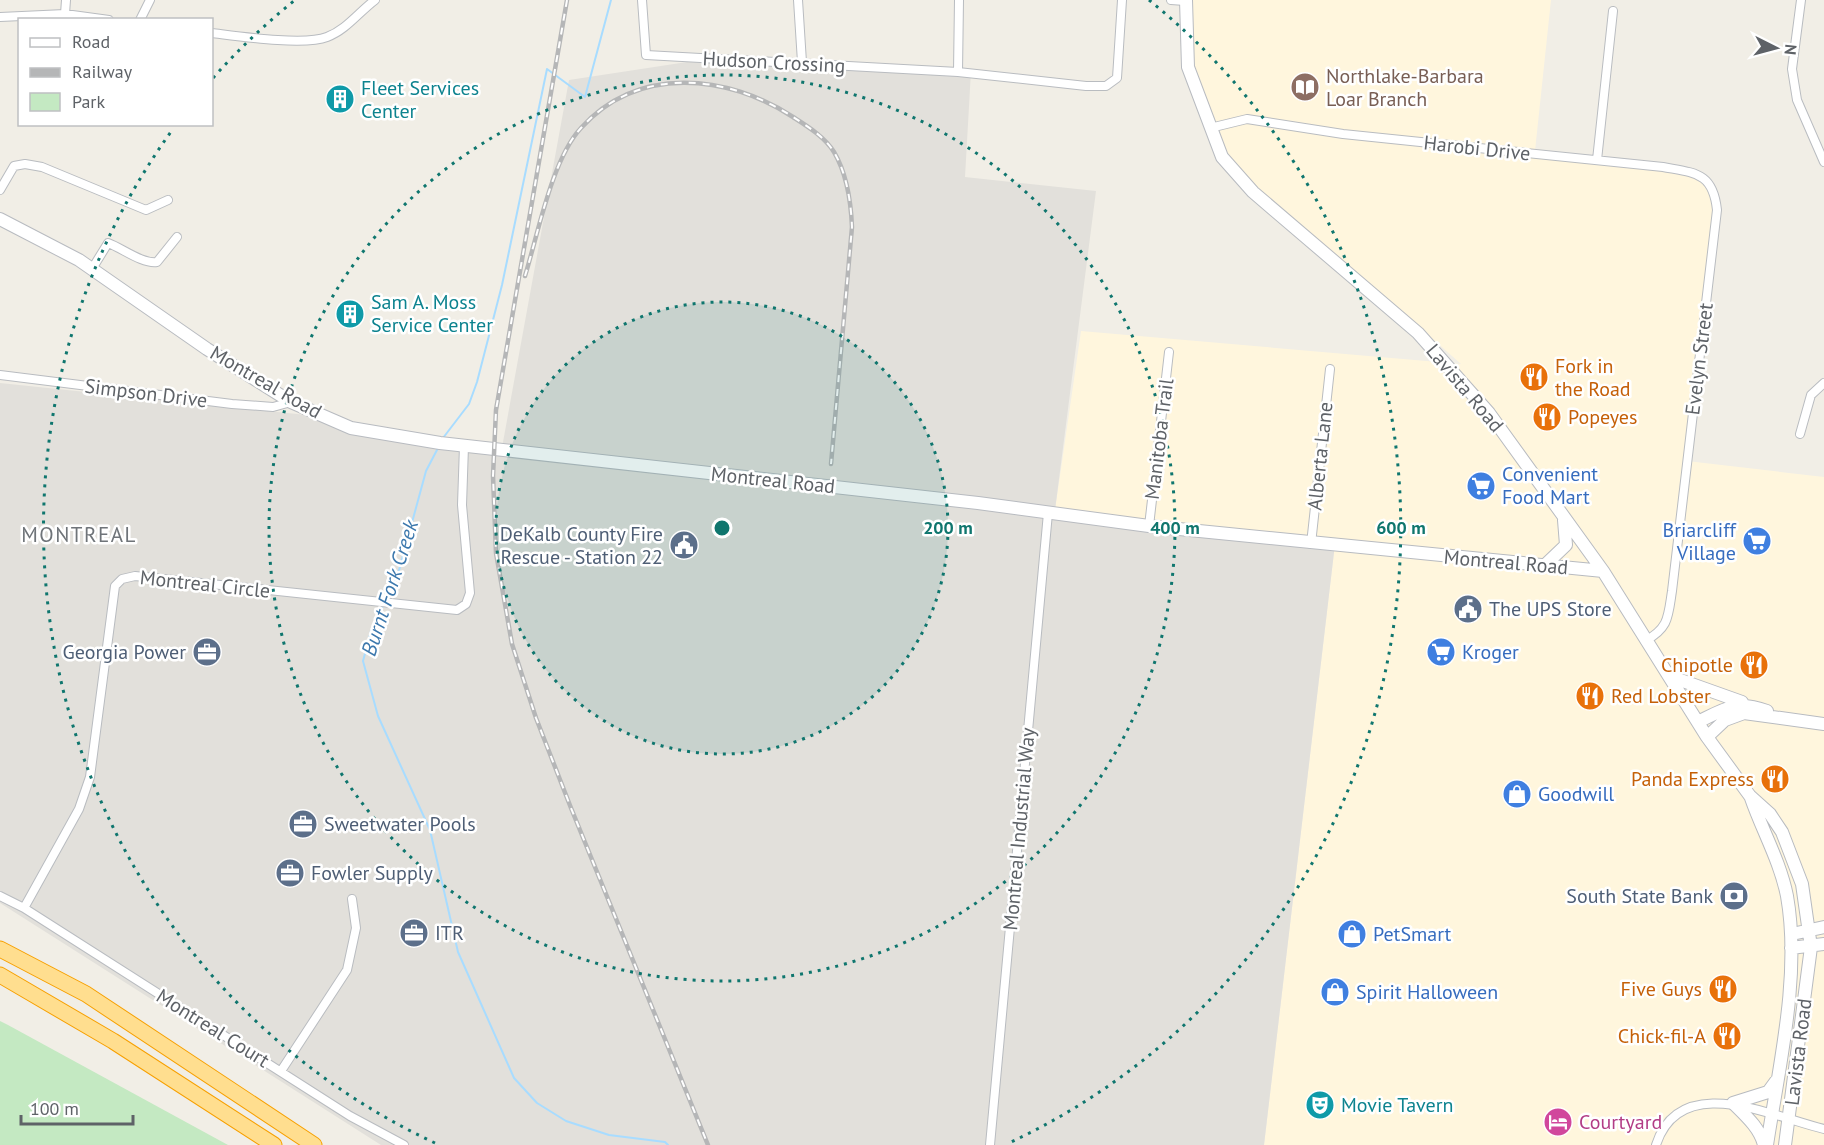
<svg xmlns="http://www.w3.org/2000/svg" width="1824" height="1145" font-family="'PT Sans',sans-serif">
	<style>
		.commercial { fill: #fff6dd }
		.industrial { fill: #e2e0db }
		.green { fill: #c4e9c2 }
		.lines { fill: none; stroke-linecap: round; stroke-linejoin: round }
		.stream { stroke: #a8dcff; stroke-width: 2 }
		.street-casing { stroke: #b9bcc0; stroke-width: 10 }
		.secondary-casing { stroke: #b8bbc0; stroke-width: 14 }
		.highway-casing { stroke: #f7a000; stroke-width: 17 }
		.street { stroke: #fff; stroke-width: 8 }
		.secondary { stroke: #fff; stroke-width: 12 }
		.highway { stroke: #ffde8f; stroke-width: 15 }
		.rail-casing { stroke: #b5b6b7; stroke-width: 4.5 }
		.rail { stroke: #fff; stroke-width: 2; stroke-dasharray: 7; stroke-linecap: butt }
		.ring { fill: none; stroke: #0f766e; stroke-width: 3; stroke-dasharray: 3 6 }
		.labels { text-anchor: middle; stroke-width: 5; stroke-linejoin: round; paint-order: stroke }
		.street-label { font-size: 20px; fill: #5e6267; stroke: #fff }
		.education-label { font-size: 20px; fill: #785e54; stroke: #fff; text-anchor: start }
		.culture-label { font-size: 20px; fill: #0d838f; stroke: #fff; text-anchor: start }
		.food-label { font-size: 20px; fill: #c56008; stroke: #fff; text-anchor: end }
		.shop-label { font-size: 20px; fill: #366cbe; stroke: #fff; text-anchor: start }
		.service-label { font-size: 20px; fill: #4e5e75; stroke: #fff; text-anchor: start }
		.hotel-label { font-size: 20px; fill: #b23c85; stroke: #fff; text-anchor: start }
		.neighbourhood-label { font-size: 21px; letter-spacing: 1.5px; fill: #6f7479; stroke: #fff }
		.water-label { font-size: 21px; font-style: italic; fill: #3c78ad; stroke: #fff }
		.centre { fill: #0f766e; stroke: #fff; stroke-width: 3 }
		.ring-label { font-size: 18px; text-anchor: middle; font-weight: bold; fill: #0f766e; stroke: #fff; stroke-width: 5; stroke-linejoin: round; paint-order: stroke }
	</style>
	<rect width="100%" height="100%" fill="#f1eee6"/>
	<path class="commercial" d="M1184,0H1551L1535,151L1699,177L1718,200L1687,461L1824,477V1145H1264L1335,544L1055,510L1081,331L1461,364L1364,278L1265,208L1223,157L1199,103Z"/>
	<path class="industrial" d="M687,62L971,71L965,177L1096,191L1055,510L1335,544L1264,1145H381L0,903V383L335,418L379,434L501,453L569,80Z"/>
	<path class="green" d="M0,1021L8,1025L228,1145H0Z"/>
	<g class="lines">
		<path class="stream" d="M443,438L469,404L477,382L502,285L547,69L585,97L611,0
			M438,448L426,471L398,574L371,631L363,661L378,716L430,830L458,952L514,1078L537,1103L566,1121L609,1135L665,1142L668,1145"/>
		<g class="street-casing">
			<path id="street" d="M642,0L646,55L958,72L1086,86H1106L1117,78L1122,0
				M798,0L802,62
				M1171,0L1185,1
				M1801,0L1792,69L1797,100L1824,162
				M65,14L66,0
				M0,17L65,14L109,20
				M140,20L150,0
				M212,33C237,36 304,46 327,37C346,30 359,12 375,0
				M958,72L959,0
				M1210,128L1247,119L1343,134L1663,167C1695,173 1713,172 1717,210L1672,591C1668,617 1669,628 1645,641
				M1597,160L1613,11
				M0,190L14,166L25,164L42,167L146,210L168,200
				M92,269L108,243C122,248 142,264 157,262L177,237
				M0,375L232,404L273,407L291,402
				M1800,434L1811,395L1824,383
				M1149,526L1169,352
				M1311,544L1330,369
				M0,896L24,908L350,1116L404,1145
				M24,908L79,809L90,777L115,586L122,579L135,576L457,610L466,604L470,593L462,505L464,446
				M281,1071L347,970L356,928L352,899
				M990,1145L1048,513
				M1656,1145C1680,1070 1773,1117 1824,1129"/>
		</g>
		<g class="secondary-casing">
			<path id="secondary" d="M1186,0L1188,67L1222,157L1253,192L1418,333L1489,413L1603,571L1707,737L1750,796L1770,814L1782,832L1802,884L1811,947L1785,1145
				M0,219L79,260L207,349L291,402L351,428L440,443L978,503L1149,526L1603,571
				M1544,566L1566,545L1564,520
				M1669,676L1742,702
				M1698,722C1726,708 1736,700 1767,711
				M1707,737L1725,720L1744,713L1824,724
				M1751,798C1762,830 1780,861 1787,896C1801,975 1779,1066 1767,1145
				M1792,934L1824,927
				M1791,948L1824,944
				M1764,1145C1760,1128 1745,1115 1733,1103L1768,1092L1776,1081"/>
		</g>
		<g class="highway-casing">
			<path id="highway" d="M0,949L86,994L314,1145
				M0,975L113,1041L274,1145"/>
		</g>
		<use href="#street" class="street"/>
		<use href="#secondary" class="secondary"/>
		<use href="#highway" class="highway"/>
		<g class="rail-casing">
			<path id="rail" d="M567,0L496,410L493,476L496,553L512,644L536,718L571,808L708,1145
				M525,276C538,234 552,159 581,128C638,65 727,74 793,117C807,126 825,137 834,152C847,174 851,203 852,227L831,464"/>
		</g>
		<use href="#rail" class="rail"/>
	</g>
	<circle cx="722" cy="528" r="226" fill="#0f766e" fill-opacity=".12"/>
	<g class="ring">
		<circle cx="722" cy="528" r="226"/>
		<circle cx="722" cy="528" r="453"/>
		<path d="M435 1143A679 679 0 0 1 173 129M213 78A679 679 0 0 1 295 0M1149 0A679 679 0 0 1 1009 1143"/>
	</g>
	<defs>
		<g id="library-disc" transform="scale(1.5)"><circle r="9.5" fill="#8d6e63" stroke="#fff"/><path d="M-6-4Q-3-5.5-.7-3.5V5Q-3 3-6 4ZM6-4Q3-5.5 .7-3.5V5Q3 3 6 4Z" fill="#fff"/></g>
		<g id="building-disc" transform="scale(1.5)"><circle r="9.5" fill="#0f9aa8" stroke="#fff"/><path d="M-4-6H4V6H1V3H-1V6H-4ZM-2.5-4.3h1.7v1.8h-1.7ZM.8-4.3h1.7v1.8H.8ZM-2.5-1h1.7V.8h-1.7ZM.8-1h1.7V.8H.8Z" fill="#fff"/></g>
		<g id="restaurant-disc" transform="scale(1.5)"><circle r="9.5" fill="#e8710a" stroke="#fff"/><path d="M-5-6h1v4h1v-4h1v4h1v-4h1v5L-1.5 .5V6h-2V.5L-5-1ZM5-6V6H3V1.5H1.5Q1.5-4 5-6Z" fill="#fff"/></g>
		<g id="supermarket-disc" transform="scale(1.5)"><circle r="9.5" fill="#3f7fe0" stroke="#fff"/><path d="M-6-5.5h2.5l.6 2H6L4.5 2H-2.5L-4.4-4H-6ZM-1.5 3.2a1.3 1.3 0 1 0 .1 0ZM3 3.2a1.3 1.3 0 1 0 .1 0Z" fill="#fff"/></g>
		<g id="civic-disc" transform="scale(1.5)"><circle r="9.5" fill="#5c6f8a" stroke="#fff"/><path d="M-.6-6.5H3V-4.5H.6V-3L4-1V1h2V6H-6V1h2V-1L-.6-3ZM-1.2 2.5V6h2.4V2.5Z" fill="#fff"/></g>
		<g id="office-disc" transform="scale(1.5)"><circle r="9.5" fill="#5c6f8a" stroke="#fff"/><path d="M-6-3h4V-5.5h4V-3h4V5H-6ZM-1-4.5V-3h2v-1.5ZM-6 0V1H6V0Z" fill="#fff"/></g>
		<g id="shop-disc" transform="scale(1.5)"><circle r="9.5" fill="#3f7fe0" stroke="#fff"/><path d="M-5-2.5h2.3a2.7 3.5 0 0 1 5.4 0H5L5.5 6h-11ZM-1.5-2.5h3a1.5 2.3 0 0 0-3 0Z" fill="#fff"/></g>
		<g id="bank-disc" transform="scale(1.5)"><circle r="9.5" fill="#5c6f8a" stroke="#fff"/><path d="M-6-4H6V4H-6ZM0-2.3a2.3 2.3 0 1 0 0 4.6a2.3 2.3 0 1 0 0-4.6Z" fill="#fff"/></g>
		<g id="theatre-disc" transform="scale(1.5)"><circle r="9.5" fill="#0f9aa8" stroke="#fff"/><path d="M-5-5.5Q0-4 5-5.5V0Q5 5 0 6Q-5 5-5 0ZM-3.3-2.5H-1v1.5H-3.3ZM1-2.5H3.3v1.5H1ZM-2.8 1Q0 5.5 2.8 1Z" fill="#fff"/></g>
		<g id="hotel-disc" transform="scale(1.5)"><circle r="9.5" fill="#d1479c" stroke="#fff"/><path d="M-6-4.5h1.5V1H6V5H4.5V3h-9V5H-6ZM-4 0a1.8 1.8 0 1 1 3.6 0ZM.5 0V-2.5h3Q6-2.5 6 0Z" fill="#fff"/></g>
	</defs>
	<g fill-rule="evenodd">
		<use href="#library-disc" x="1305" y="87"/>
		<use href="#building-disc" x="340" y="99"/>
		<use href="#building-disc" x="350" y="314"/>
		<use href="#restaurant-disc" x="1534" y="377"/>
		<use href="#restaurant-disc" x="1547" y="417"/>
		<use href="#supermarket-disc" x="1481" y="486"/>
		<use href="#supermarket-disc" x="1757" y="541"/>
		<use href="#civic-disc" x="684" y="545"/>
		<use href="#civic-disc" x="1468" y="609"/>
		<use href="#office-disc" x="207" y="652"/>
		<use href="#supermarket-disc" x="1441" y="652"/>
		<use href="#restaurant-disc" x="1754" y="665"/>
		<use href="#restaurant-disc" x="1590" y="696"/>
		<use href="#restaurant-disc" x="1775" y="779"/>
		<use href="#shop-disc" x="1517" y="794"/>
		<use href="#office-disc" x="303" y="824"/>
		<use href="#office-disc" x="290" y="873"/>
		<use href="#bank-disc" x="1734" y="896"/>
		<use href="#office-disc" x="414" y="933"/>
		<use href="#shop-disc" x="1352" y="934"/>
		<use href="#restaurant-disc" x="1723" y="989"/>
		<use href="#shop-disc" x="1335" y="992"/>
		<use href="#restaurant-disc" x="1727" y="1036"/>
		<use href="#theatre-disc" x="1320" y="1105"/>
		<use href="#hotel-disc" x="1558" y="1122"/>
	</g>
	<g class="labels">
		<g class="street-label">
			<text transform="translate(774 62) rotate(3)" y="7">Hudson Crossing</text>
			<text transform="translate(1477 148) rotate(6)" y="7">Harobi Drive</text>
			<text transform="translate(1699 359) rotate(-83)" y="7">Evelyn Street</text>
			<text transform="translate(266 382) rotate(30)" y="7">Montreal Road</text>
			<text transform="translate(1465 388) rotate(50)" y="7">Lavista Road</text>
			<text transform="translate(146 393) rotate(7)" y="7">Simpson Drive</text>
			<text transform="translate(1159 439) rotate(-83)" y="7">Manitoba Trail</text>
			<text transform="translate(1320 456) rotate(-84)" y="7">Alberta Lane</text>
			<text transform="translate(773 480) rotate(6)" y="7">Montreal Road</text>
			<text transform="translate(1506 562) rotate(5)" y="7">Montreal Road</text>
			<text transform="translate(205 584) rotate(6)" y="7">Montreal Circle</text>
			<text transform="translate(1019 829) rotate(-85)" y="7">Montreal Industrial Way</text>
			<text transform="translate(213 1028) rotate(32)" y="7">Montreal Court</text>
			<text transform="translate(1798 1052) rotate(-83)" y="7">Lavista Road</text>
		</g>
		<g class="education-label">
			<text x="1326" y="83">Northlake-Barbara<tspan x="1326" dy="23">Loar Branch</tspan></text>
		</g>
		<g class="culture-label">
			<text x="361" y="95">Fleet Services<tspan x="361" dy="23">Center</tspan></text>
			<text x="371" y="309">Sam A. Moss<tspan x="371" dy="23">Service Center</tspan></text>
			<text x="1341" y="1112">Movie Tavern</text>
		</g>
		<g class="food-label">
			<text x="1555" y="373" text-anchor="start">Fork in<tspan x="1555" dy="23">the Road</tspan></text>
			<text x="1568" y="424" text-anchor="start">Popeyes</text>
			<text x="1733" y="672">Chipotle</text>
			<text x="1611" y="703" text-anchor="start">Red Lobster</text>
			<text x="1754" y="786">Panda Express</text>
			<text x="1702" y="996">Five Guys</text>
			<text x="1706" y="1043">Chick-fil-A</text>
		</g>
		<g class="shop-label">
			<text x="1502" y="481">Convenient<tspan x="1502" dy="23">Food Mart</tspan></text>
			<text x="1736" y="537" text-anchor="end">Briarcliff<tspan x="1736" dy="23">Village</tspan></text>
			<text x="1462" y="659">Kroger</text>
			<text x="1538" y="801">Goodwill</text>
			<text x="1373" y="941">PetSmart</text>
			<text x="1356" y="999">Spirit Halloween</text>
		</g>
		<g class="service-label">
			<text x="663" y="541" text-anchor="end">DeKalb County Fire<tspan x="663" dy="23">Rescue - Station 22</tspan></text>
			<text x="1489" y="616">The UPS Store</text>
			<text x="186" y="659" text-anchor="end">Georgia Power</text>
			<text x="324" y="831">Sweetwater Pools</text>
			<text x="311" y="880">Fowler Supply</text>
			<text x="1713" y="903" text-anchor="end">South State Bank</text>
			<text x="435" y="940">ITR</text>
		</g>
		<g class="hotel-label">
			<text x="1579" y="1129">Courtyard</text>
		</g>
		<g class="neighbourhood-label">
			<text x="79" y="542">MONTREAL</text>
		</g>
		<g class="water-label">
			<text transform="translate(390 588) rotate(-72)" y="7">Burnt Fork Creek</text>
		</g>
	</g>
	<circle cx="722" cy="528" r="9" class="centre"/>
	<g class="ring-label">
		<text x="948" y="534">200 m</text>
		<text x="1175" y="534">400 m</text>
		<text x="1401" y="534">600 m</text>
	</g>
	<rect x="18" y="18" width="195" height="108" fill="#ffffff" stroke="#bfc0c2" stroke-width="1.5"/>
	<rect x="30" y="38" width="30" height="9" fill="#ffffff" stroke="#bfc0c2" stroke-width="1.5"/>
	<text x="72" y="48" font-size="18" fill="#5e6267">Road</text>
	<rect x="30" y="68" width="30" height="9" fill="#b5b6b7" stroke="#bfc0c2" stroke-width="1.5"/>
	<text x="72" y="78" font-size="18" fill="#5e6267">Railway</text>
	<rect x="30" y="93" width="30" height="18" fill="#c4e9c2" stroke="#bfc0c2" stroke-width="1.5"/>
	<text x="72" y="108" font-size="18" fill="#5e6267">Park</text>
	<g transform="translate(1776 48) rotate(96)" stroke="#ffffff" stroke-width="4.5" paint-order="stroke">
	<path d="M0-4.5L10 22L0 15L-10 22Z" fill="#5e6267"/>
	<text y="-9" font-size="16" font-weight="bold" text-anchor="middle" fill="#5e6267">N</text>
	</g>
	<path d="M21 1115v9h112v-9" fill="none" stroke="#5e6267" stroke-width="3"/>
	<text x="30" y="1115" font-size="18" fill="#5e6267" stroke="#ffffff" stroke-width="4.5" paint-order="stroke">100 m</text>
</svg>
